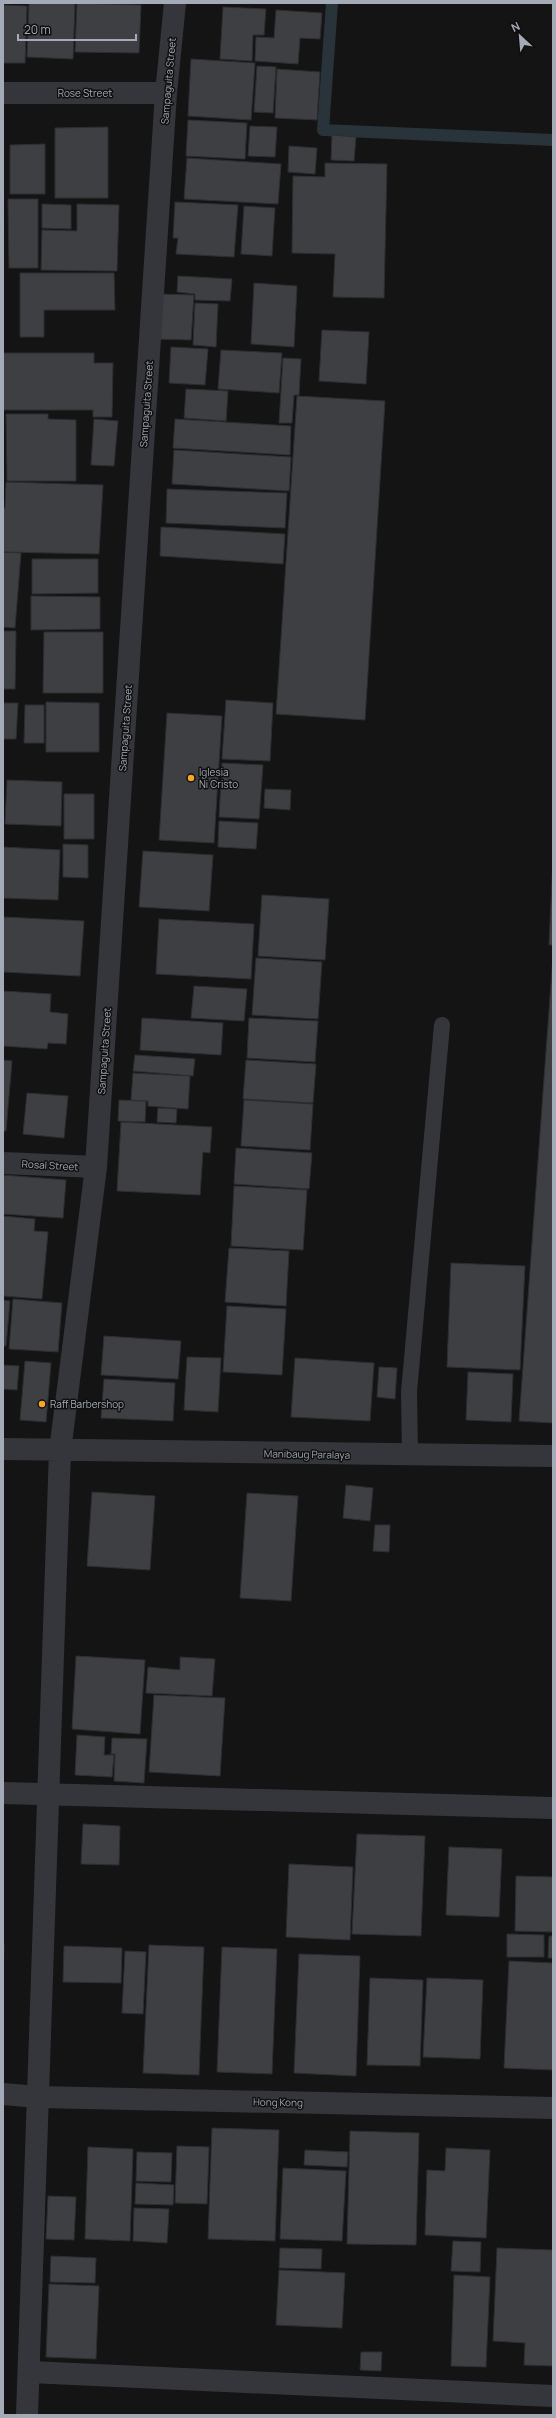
<svg xmlns="http://www.w3.org/2000/svg" width="556" height="2418" font-family="Manrope,sans-serif">
	<style>
		.lines { fill: none; stroke-linecap: round; stroke-linejoin: round }
		.stream { stroke: #29333a; stroke-width: 12 }
		.building { fill: #3d3f42; stroke: #2d2e31 }
		.service { stroke: #34363b; stroke-width: 16 }
		.minor { stroke: #34363b; stroke-width: 22 }
		.poi-dot { fill: #f7a62a; stroke: #0f0f10; stroke-width: 1.5 }
		.labels { text-anchor: middle; stroke-width: 3; stroke-linejoin: round; paint-order: stroke }
		.street-label { font-size: 10px; fill: #a5abb6; stroke: #0f0f10 }
		.poi-label { font-size: 10px; fill: #a5abb6; stroke: #0f0f10; text-anchor: start }
	</style>
	<rect width="100%" height="100%" fill="#141415"/>
	<g class="lines">
		<path class="stream" d="M332,3L323,130L553,140"/>
	</g>
	<path class="building" d="M29,3H75L73,59L27,57Z
		M77,3L141,5L139,53L75,52Z
		M3,5L27,6L25,63H3Z
		M223,7L266,9L264,35H253L252,61L220,59Z
		M276,10L322,13L320,39L300,38L298,64L255,61L256,37L274,38Z
		M191,59L255,63L251,120L188,116Z
		M257,66L276,67L273,113L254,112Z
		M277,69L320,72L317,120L275,118Z
		M188,120L247,123L245,159L186,156Z
		M250,126L277,127L275,157L248,156Z
		M108,127V198H55V128Z
		M332,135L356,137L354,161L331,160Z
		M45,144V194H10V145Z
		M289,146L317,148L315,174L288,172Z
		M187,158L281,164L278,204L184,199Z
		M325,163L387,164L384,298L333,297L335,254L292,253L293,176L325,177Z
		M8,199H38V268H9Z
		M175,202L238,205L234,257L176,254L178,238H173Z
		M42,204L71,205V229L42,228Z
		M77,204L119,205L117,271L41,270L42,230L77,231Z
		M244,206L275,208L272,256L241,254Z
		M20,273H114L115,310H44V337H20Z
		M178,276L232,279L230,301L195,300V294L177,292Z
		M254,283L297,286L294,347L251,344Z
		M158,294L194,295L191,340L155,339Z
		M195,303L218,304L216,347L193,345Z
		M322,330L369,332L366,384L319,381Z
		M171,347L208,349L205,385L169,383Z
		M221,350L282,353L279,393L218,389Z
		M3,353H94V363H113L112,417H93V410H3Z
		M283,358L301,359L299,395H294L292,423H279Z
		M186,389L228,391L226,421L184,418Z
		M297,396L385,401L365,720L276,714Z
		M6,414H48V419L76,420V481H7Z
		M94,419L118,421L114,466L91,465Z
		M175,419L291,426L290,455L173,448Z
		M174,450L291,457L289,491L172,484Z
		M6,482L103,485L99,554L3,552V508H5Z
		M167,489L287,493L285,528L166,523Z
		M161,527L285,534L283,564L160,556Z
		M3,552L21,553L15,628L3,627Z
		M32,559H98V593L32,594Z
		M31,596L100,597V629L31,630Z
		M3,631H16L15,689H3Z
		M44,632H103V693H43Z
		M226,700L273,703L270,761L222,759Z
		M46,702L99,703V752H46Z
		M3,703H18L16,739H3Z
		M25,705H44V743H24Z
		M167,713L222,716L214,843L159,840Z
		M222,763L263,765L259,819L219,817Z
		M7,780L62,782L61,826L5,824Z
		M265,789L291,790L290,810L264,808Z
		M64,794H94V839H64Z
		M219,821L258,823L256,849L218,847Z
		M63,844L88,845V878L63,877Z
		M3,847L60,850L58,900L3,898Z
		M143,851L213,855L209,911L139,907Z
		M553,859V945H549Z
		M262,895L329,899L325,960L258,956Z
		M3,917L84,921L80,976L3,972Z
		M159,919L254,924L251,979L156,974Z
		M553,956V1423L519,1421Z
		M256,958L322,962L318,1019L252,1015Z
		M194,986L247,989L244,1021L191,1018Z
		M3,991L51,994L50,1012L68,1014L66,1044L48,1043L47,1049L3,1046Z
		M142,1018L223,1023L221,1055L140,1050Z
		M249,1018L318,1021L315,1062L247,1058Z
		M135,1055L195,1059L193,1076L133,1071Z
		M3,1060L12,1061L6,1131H3Z
		M246,1060L316,1064L313,1103L243,1099Z
		M133,1073L190,1076L188,1109L148,1106V1101L131,1100Z
		M27,1093L68,1096L64,1138L23,1134Z
		M119,1100L146,1101L145,1122L118,1121Z
		M244,1100L313,1104L310,1150L241,1146Z
		M158,1108L177,1109L176,1123L157,1122Z
		M121,1122L212,1127L210,1153L203,1152L200,1195L117,1191Z
		M236,1148L312,1153L309,1189L234,1184Z
		M3,1175L66,1180L63,1218L3,1214Z
		M234,1186L307,1190L303,1250L231,1246Z
		M3,1216L35,1219L34,1231L48,1232L42,1299L3,1296Z
		M229,1248L289,1251L286,1306L225,1302Z
		M451,1263L525,1266L520,1370L447,1367Z
		M13,1299L62,1303L58,1352L9,1349Z
		M3,1300L10,1301L6,1346H3Z
		M227,1306L286,1309L282,1375L223,1372Z
		M104,1336L181,1341L178,1379L101,1375Z
		M187,1357L221,1358L218,1412L184,1410Z
		M295,1358L374,1363L370,1421L291,1417Z
		M25,1361L51,1363L46,1422L20,1420Z
		M3,1365L19,1366L17,1390L3,1389Z
		M379,1367L397,1368L395,1399L377,1397Z
		M468,1372L513,1374L511,1422L466,1420Z
		M104,1379L175,1383L173,1421L101,1418Z
		M346,1485L373,1488L370,1521L343,1518Z
		M92,1492L155,1496L150,1570L87,1566Z
		M247,1493L298,1496L291,1601L240,1598Z
		M375,1525H390L389,1552L373,1551Z
		M76,1656L145,1660L140,1734L72,1729Z
		M180,1657L215,1659L212,1696L146,1693L148,1667L180,1670Z
		M154,1695L225,1698L220,1776L149,1772Z
		M77,1735L105,1737L104,1755H114L112,1777L75,1775Z
		M112,1738L147,1739L144,1783L114,1781L115,1754H111Z
		M83,1824L120,1826L119,1865L81,1864Z
		M357,1834L425,1836L421,1936L352,1934Z
		M449,1847L502,1849L499,1917L446,1915Z
		M289,1864L353,1867L350,1940L286,1937Z
		M516,1876L553,1877V1932L515,1931Z
		M507,1934L544,1935V1957H507Z
		M549,1936H553V1958H548Z
		M3,1939L4,1946L3,1983Z
		M149,1945L204,1947L199,2075L143,2073Z
		M64,1946L122,1948L121,1983L63,1982Z
		M222,1947L277,1949L272,2074L217,2072Z
		M125,1951L146,1952L143,2014L122,2013Z
		M299,1954L360,1956L356,2076L294,2073Z
		M509,1961L553,1963V2070L504,2068Z
		M370,1978L423,1980L420,2066L367,2065Z
		M427,1978L483,1980L480,2059L423,2057Z
		M212,2128L279,2130L275,2241L208,2239Z
		M350,2131L419,2133L416,2245L347,2244Z
		M177,2146L209,2147L207,2204L175,2203Z
		M88,2147L133,2149L130,2241L85,2239Z
		M446,2148L490,2150L486,2238L425,2235L427,2170L445,2171Z
		M305,2150L348,2152L347,2167L304,2165Z
		M137,2152L172,2153L171,2182L136,2181Z
		M283,2168L346,2171L342,2241L280,2239Z
		M136,2183L174,2185L173,2205L135,2204Z
		M48,2196L76,2197L74,2240L46,2239Z
		M134,2208L169,2209L167,2243L133,2241Z
		M453,2241L481,2242L480,2272L451,2271Z
		M280,2248L322,2249L321,2269L279,2268Z
		M497,2248L553,2250V2366L524,2365L525,2343L493,2341Z
		M51,2256L96,2258L95,2283L50,2282Z
		M279,2270L345,2273L342,2328L276,2325Z
		M454,2275L490,2277L486,2367L451,2366Z
		M49,2284L99,2286L96,2359L46,2357Z
		M361,2352H382L381,2371L360,2370Z"/>
	<g class="lines">
		<path class="service" d="M410,1455L409,1392L442,1025"/>
		<path class="minor" d="M3,93H166
			M3,1163L96,1167
			M3,1449L553,1456
			M3,1793L553,1808
			M3,2094L39,2097L553,2108
			M30,2372L553,2396
			M27,2415L60,1451L96,1167L166,93L175,3"/>
	</g>
	<g class="poi-dot">
		<circle cx="191" cy="778" r="4"/>
		<circle cx="42" cy="1404" r="4"/>
	</g>
	<g class="labels">
		<g class="street-label">
			<text transform="translate(168 81) rotate(-85)" y="4">Sampaguita Street</text>
			<text x="85" y="97">Rose Street</text>
			<text transform="translate(146 404) rotate(-86)" y="4">Sampaguita Street</text>
			<text transform="translate(125 728) rotate(-86)" y="4">Sampaguita Street</text>
			<text transform="translate(104 1051) rotate(-86)" y="4">Sampaguita Street</text>
			<text transform="translate(50 1165) rotate(3)" y="4">Rosal Street</text>
			<text transform="translate(307 1454) rotate(1)" y="4">Manibaug Paralaya</text>
			<text transform="translate(278 2102) rotate(1)" y="4">Hong Kong</text>
		</g>
		<g class="poi-label">
			<text x="199" y="776">Iglesia<tspan x="199" dy="12">Ni Cristo</tspan></text>
			<text x="50" y="1408">Raff Barbershop</text>
		</g>
	</g>
	<rect width="556" height="2418" fill="none" stroke="#a5abb6" stroke-width="8"/>
	<g transform="translate(520 36) rotate(334)" stroke="#0f0f10" stroke-width="3" paint-order="stroke">
	<path d="M0-3L7 15L0 10L-7 15Z" fill="#a5abb6"/>
	<text y="-6" font-size="11" font-weight="bold" text-anchor="middle" fill="#a5abb6">N</text>
	</g>
	<path d="M18 34v6h118v-6" fill="none" stroke="#a5abb6" stroke-width="2"/>
	<text x="24" y="34" font-size="12" fill="#a5abb6" stroke="#0f0f10" stroke-width="3" paint-order="stroke">20 m</text>
</svg>
